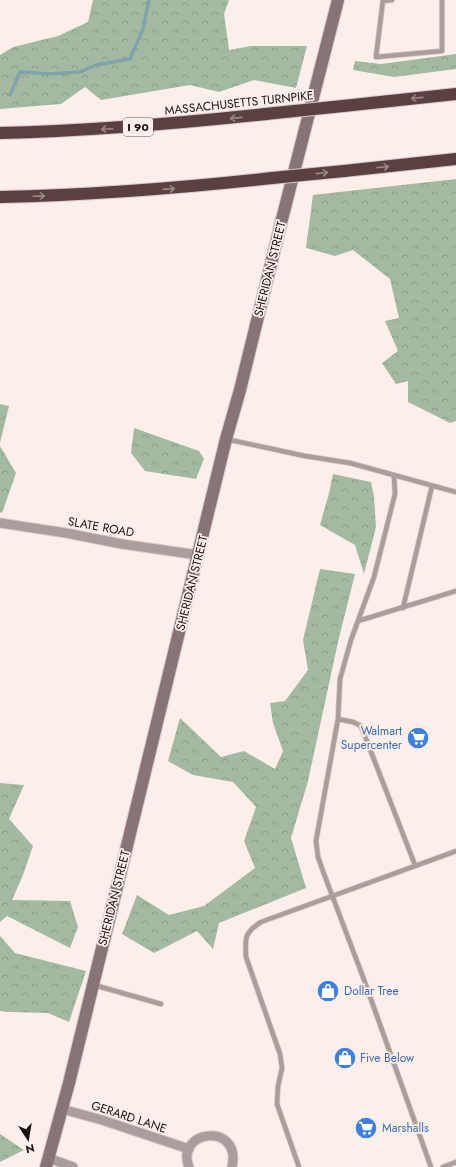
<svg xmlns="http://www.w3.org/2000/svg" width="456" height="1167" font-family="Jost,sans-serif">
	<style>
		.forest { fill: url(#forest-crowns) }
		.lines { fill: none; stroke-linecap: round; stroke-linejoin: round }
		.stream { stroke: #7fa4ab; stroke-width: 3.5 }
		.lane-casing { stroke: #d8cbc7; stroke-width: 6 }
		.street-casing { stroke: #d8cbc7; stroke-width: 11 }
		.secondary-casing { stroke: #d8cbc7; stroke-width: 14 }
		.highway-casing { stroke: #d8cbc7; stroke-width: 14 }
		.lane { stroke: #ac9d9d; stroke-width: 4.5 }
		.street { stroke: #ac9d9d; stroke-width: 9 }
		.secondary { stroke: #897475; stroke-width: 12 }
		.highway { stroke: #5b4041; stroke-width: 12 }
		.highway-bridge-casing { stroke: #d8cbc7; stroke-width: 14; stroke-linecap: butt }
		.highway-bridge { stroke: #5b4041; stroke-width: 12 }
		.oneway { stroke: #9b8685 }
		.labels { text-anchor: middle; stroke-width: 3.5; stroke-linejoin: round; paint-order: stroke }
		.shield { fill: #fcefea; stroke: #5e544f; stroke-width: 1 }
		.shield-label { font-size: 11px; font-weight: bold; fill: #1b110d }
		.street-label { font-size: 12px; fill: #1b110d; stroke: #fcefea }
		.shop-label { font-size: 12px; fill: #366cbe; stroke: #fcefea; text-anchor: start }
	</style>
	<defs>
		<pattern id="forest-crowns" width="20" height="18" patternUnits="userSpaceOnUse"><rect width="20" height="18" fill="#a3b9a1"/><path d="M2 6a3 3 0 1 1 6 0M12 15a3 3 0 1 1 6 0" fill="none" stroke="#8c9e89"/></pattern>
	</defs>
	<rect width="100%" height="100%" fill="#fcefea"/>
	<path class="forest" d="M93,0H229L224,14L229,50L251,46H307L296,88L254,80L219,92L190,85L101,100L85,87L61,104L0,109V55L13,47L58,36L88,22Z
		M456,54V69L394,77L353,70L355,61L381,64Z
		M456,179V421L450,423L408,402V381L396,384L382,363L398,351L385,321L399,318L390,279L353,250L335,256L306,248L313,195Z
		M0,404L9,406L0,443Z
		M134,428L199,451L204,459L196,479L145,471L131,453Z
		M0,446L16,473L2,513L0,512Z
		M333,474L371,482L374,496L376,527L364,574L355,545L320,525L329,493Z
		M320,569L355,574L338,642L308,781L291,838L306,888L219,923L213,949L197,931L154,953L122,934L137,895L169,915L204,906L255,868L244,841L256,807L233,782L193,775L168,761L180,718L221,757L244,751L275,769L283,751L273,723L270,703L285,701L308,670L303,640Z
		M0,783L24,785L9,819L33,846L23,875L12,900L70,901L78,927L70,948L7,916L0,922Z
		M0,936L15,953L86,971L69,1022L48,1013L10,1012L0,1011Z
		M0,1134L24,1150L0,1162Z"/>
	<g class="lines">
		<path class="stream" d="M10,95L20,72L50,74L80,72L96,65L130,59L143,29L149,0"/>
		<g class="lane-casing">
			<path id="lane" d="M383,0L376,57L442,51V0
				M383,1L392,0
				M226,439L305,456L350,463L456,492
				M394,476L395,494L374,577L351,640L340,679L338,719L316,841L318,857L324,874L363,977L431,1167
				M403,608L432,486
				M358,621L456,591
				M338,719L353,722L361,726L415,865
				M94,985L161,1004
				M299,1167L277,1104L278,1086L282,1068L280,1054L246,957C245,938 244,933 261,922L456,851
				M443,1167L456,1162"/>
		</g>
		<g class="street-casing">
			<path id="street" d="M0,523L66,533L122,544L198,555
				M62,1109L102,1120L189,1149
				M48,1158L73,1167
				M189,1167C174,1130 242,1121 232,1167"/>
		</g>
		<g class="secondary-casing">
			<path id="secondary" d="M46,1167L69,1083L116,891L226,439L240,390L281,223L338,0"/>
		</g>
		<g class="highway-casing">
			<path id="highway" d="M343,106L456,94
				M0,133C92,131 183,123 275,113
				M344,171L456,159
				M0,197C91,195 181,188 272,178"/>
		</g>
		<use href="#lane" class="lane"/>
		<use href="#street" class="street"/>
		<use href="#secondary" class="secondary"/>
		<use href="#highway" class="highway"/>
		<g class="highway-bridge-casing">
			<path id="highway-bridge" d="M275,113L343,106
				M272,178L344,171"/>
		</g>
		<use href="#highway-bridge" class="highway-bridge"/>
	</g>
	<defs><path id="oneway-shaft" d="M-6 0H5M1.5-3L5.5 0L1.5 3" fill="none" stroke-width="1.6" stroke-linecap="round" stroke-linejoin="round"/></defs>
	<g class="oneway">
		<use href="#oneway-shaft" transform="translate(417 98) rotate(174)"/>
		<use href="#oneway-shaft" transform="translate(236 118) rotate(174)"/>
		<use href="#oneway-shaft" transform="translate(107 129) rotate(177)"/>
		<use href="#oneway-shaft" transform="translate(383 167) rotate(-6)"/>
		<use href="#oneway-shaft" transform="translate(322 173) rotate(-6)"/>
		<use href="#oneway-shaft" transform="translate(169 189) rotate(-4)"/>
		<use href="#oneway-shaft" transform="translate(39 196) rotate(-2)"/>
	</g>
	<defs>
		<g id="supermarket-disc" transform="scale(1.15)"><circle r="9.5" fill="#3f7fe0" stroke="#fcefea"/><path d="M-6-5.5h2.5l.6 2H6L4.5 2H-2.5L-4.4-4H-6ZM-1.5 3.2a1.3 1.3 0 1 0 .1 0ZM3 3.2a1.3 1.3 0 1 0 .1 0Z" fill="#fff"/></g>
		<g id="shop-disc" transform="scale(1.15)"><circle r="9.5" fill="#3f7fe0" stroke="#fcefea"/><path d="M-5-2.5h2.3a2.7 3.5 0 0 1 5.4 0H5L5.5 6h-11ZM-1.5-2.5h3a1.5 2.3 0 0 0-3 0Z" fill="#fff"/></g>
	</defs>
	<g fill-rule="evenodd">
		<use href="#supermarket-disc" x="418" y="738"/>
		<use href="#shop-disc" x="328" y="991"/>
		<use href="#shop-disc" x="345" y="1058"/>
		<use href="#supermarket-disc" x="366" y="1128"/>
	</g>
	<g class="labels">
		<rect class="shield" x="123" y="118" width="30" height="18" rx="3"/>
		<g class="shield-label">
			<text x="138" y="131">I 90</text>
		</g>
		<g class="street-label">
			<text transform="translate(239 103) rotate(-6)" y="4">MASSACHUSETTS TURNPIKE</text>
			<text transform="translate(270 269) rotate(-76)" y="4">SHERIDAN STREET</text>
			<text transform="translate(101 527) rotate(10)" y="4">SLATE ROAD</text>
			<text transform="translate(192 583) rotate(-76)" y="4">SHERIDAN STREET</text>
			<text transform="translate(114 898) rotate(-76)" y="4">SHERIDAN STREET</text>
			<text transform="translate(129 1117) rotate(18)" y="4">GERARD LANE</text>
		</g>
		<g class="shop-label">
			<text x="402" y="735" text-anchor="end">Walmart<tspan x="402" dy="14">Supercenter</tspan></text>
			<text x="344" y="995">Dollar Tree</text>
			<text x="360" y="1062">Five Below</text>
			<text x="382" y="1132">Marshalls</text>
		</g>
	</g>
	<g transform="translate(28 1139) rotate(168)" stroke="#fcefea" stroke-width="3" paint-order="stroke">
	<path d="M0-3L7 15L0 10L-7 15Z" fill="#1b110d"/>
	<text y="-6" font-size="11" font-weight="bold" text-anchor="middle" fill="#1b110d">N</text>
	</g>
</svg>
